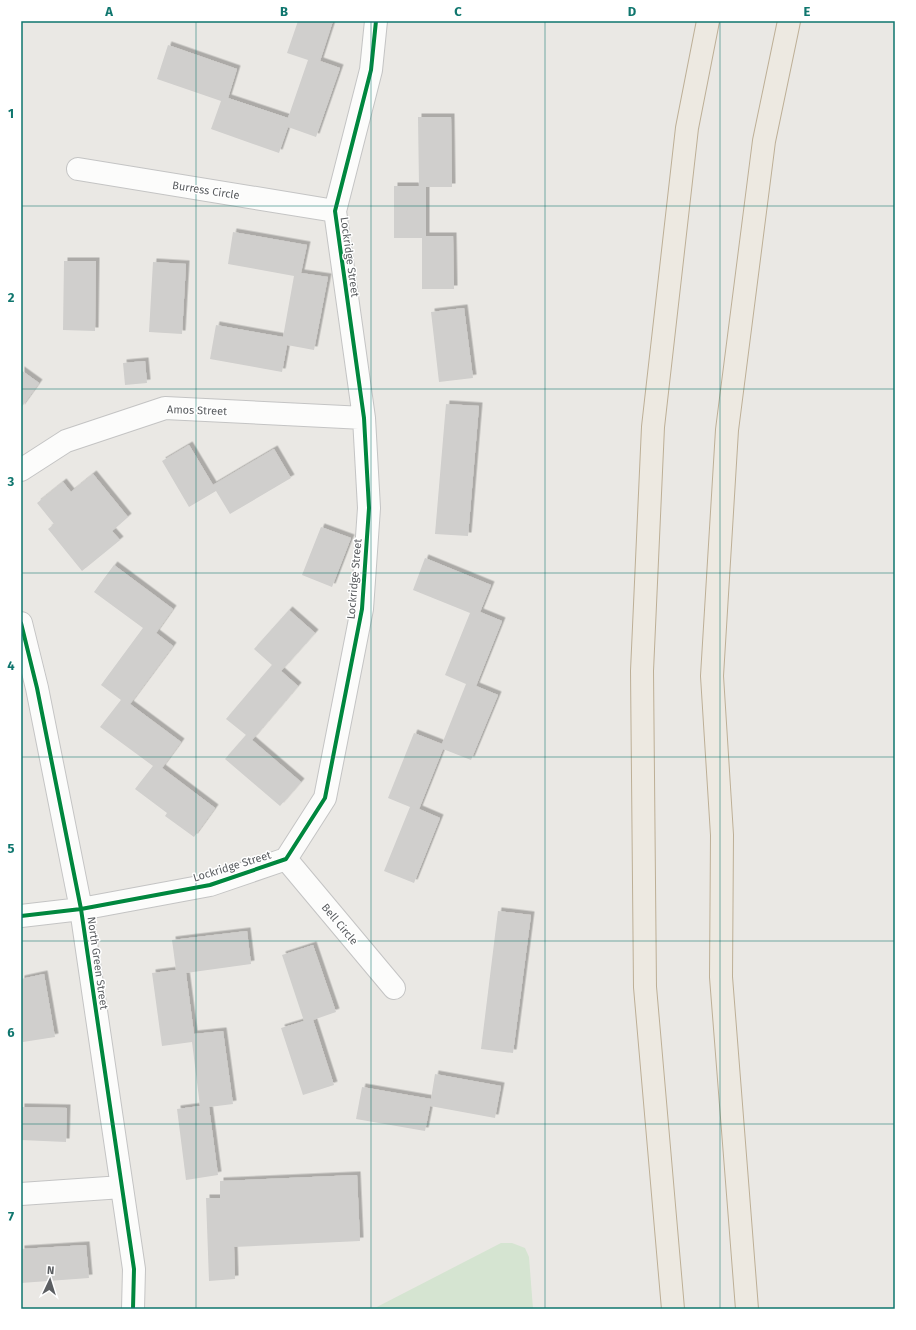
<svg xmlns="http://www.w3.org/2000/svg" width="916" height="1330" font-family="'Fira Sans',sans-serif">
	<style>
		.green { fill: #d5e4d1 }
		.building { fill: #d0cfcd; filter: url(#shadow) }
		.lines { fill: none; stroke-linecap: round; stroke-linejoin: round }
		.minor-casing { stroke: #c4c4c4; stroke-width: 24 }
		.highway-casing { stroke: #bdaf96; stroke-width: 24 }
		.minor { stroke: #fcfcfb; stroke-width: 22 }
		.highway { stroke: #ede9e1; stroke-width: 22 }
		.cycleway-casing { stroke: #fff; stroke-width: 6 }
		.cycleway { stroke: #00873e; stroke-width: 4 }
		.grid { fill: none; stroke: #0f766e; stroke-width: 1; stroke-opacity: 0.55 }
		.labels { text-anchor: middle; stroke-width: 3; stroke-linejoin: round; paint-order: stroke }
		.street-label { font-size: 11px; fill: #5b5e61; stroke: #fff }
		.neatline { fill: none; stroke: #0f766e; stroke-width: 1.5 }
		.grid-label { font-size: 13px; text-anchor: middle; font-weight: bold; fill: #0f766e }
	</style>
	<defs>
		<filter id="shadow"><feDropShadow dx="3.5" dy="-3.5" stdDeviation="0" flood-color="#0004"/></filter>
	</defs>
	<rect width="100%" height="100%" fill="#eae8e4"/>
	<path class="green" d="M501,1243H512L525,1248L529,1257L533,1309H373Z"/>
	<path class="building" d="M298,21H333L320,61L340,68L316,137L288,127L279,153L211,129L221,101L157,79L168,45L237,69L228,98L288,118L308,60L287,53Z
		M418,117H451L452,187H426V236H453L454,289H422V238H394V186H419Z
		M233,232L307,245L301,273L328,277L314,350L287,345L282,372L210,359L216,325L283,337L294,276L228,264Z
		M64,261H96L95,331L63,330Z
		M153,262L186,264L182,334L149,332Z
		M464,308L473,378L439,382L431,312Z
		M145,361L147,383L125,385L123,363Z
		M21,370L39,383L21,408Z
		M446,404L479,406L468,536L435,534Z
		M189,445L213,485L274,449L291,478L230,514L216,491L189,507L162,461Z
		M93,474L128,517L112,531L120,540L82,571L48,529L54,524L37,503L63,482L71,492Z
		M321,527L351,538L332,587L302,575Z
		M425,558L491,585L480,612L502,621L476,686L498,695L471,760L443,749L419,809L440,818L414,883L384,871L410,807L388,798L414,733L442,744L466,684L445,675L470,613L413,590Z
		M114,565L173,609L156,633L173,646L130,704L181,742L162,768L215,808L194,837L165,816L167,813L135,789L153,766L100,727L121,700L101,685L143,628L94,592Z
		M289,610L315,633L281,671L298,686L252,740L301,782L280,806L225,759L246,735L226,719L272,665L254,649Z
		M498,911L531,915L513,1053L481,1049Z
		M247,931L251,964L186,973L194,1034L223,1031L233,1104L209,1107L218,1175L186,1180L177,1109L200,1106L192,1042L162,1046L152,973L176,970L172,940Z
		M313,945L336,1012L313,1020L334,1085L303,1095L281,1028L304,1021L282,955Z
		M44,974L55,1037L23,1042L21,1033V979Z
		M435,1074L501,1086L495,1118L430,1106L425,1131L356,1119L362,1087L431,1099Z
		M21,1107L67,1108L66,1142L21,1140Z
		M357,1175L360,1241L234,1247L235,1279L209,1281L206,1198H220V1181Z
		M86,1245L89,1278L21,1283V1249Z"/>
	<g class="lines">
		<g class="minor-casing">
			<path id="minor" d="M78,169L335,211
				M21,470L66,441L165,408L364,418
				M21,623L37,688L81,909L134,1269L133,1309
				M286,859L394,988
				M21,916L81,909L210,885L286,859L325,798L362,609L369,508L364,418L335,211L371,70L376,21
				M21,1194L122,1187"/>
		</g>
		<g class="highway-casing">
			<path id="highway" d="M673,1309L645,987L642,671L653,427L687,128L708,21
				M747,1309L721,977L722,835L712,676L727,430L764,141L789,21"/>
		</g>
		<use href="#minor" class="minor"/>
		<use href="#highway" class="highway"/>
		<g class="cycleway-casing">
			<path id="cycleway" d="M21,623L37,688L81,909L134,1269L133,1309
				M21,916L81,909L210,885L286,859L325,798L362,609L369,508L364,418L335,211L371,70L376,21"/>
		</g>
		<use href="#cycleway" class="cycleway"/>
	</g>
	<path class="grid" d="M196,21V1309M371,21V1309M545,21V1309M720,21V1309M21,206H895M21,389H895M21,573H895M21,757H895M21,941H895M21,1124H895"/>
	<g class="labels">
		<g class="street-label">
			<text transform="translate(206 190) rotate(9)" y="4">Burress Circle</text>
			<text transform="translate(350 257) rotate(82)" y="4">Lockridge Street</text>
			<text transform="translate(197 410) rotate(2)" y="4">Amos Street</text>
			<text transform="translate(354 579) rotate(-85)" y="4">Lockridge Street</text>
			<text transform="translate(232 866) rotate(-17)" y="4">Lockridge Street</text>
			<text transform="translate(340 924) rotate(50)" y="4">Bell Circle</text>
			<text transform="translate(98 963) rotate(82)" y="4">North Green Street</text>
		</g>
	</g>
	<rect width="916" height="1330" fill="none" stroke="#ffffff" stroke-width="44"/>
	<g transform="translate(50 1280) rotate(4)" stroke="#ffffff" stroke-width="3" paint-order="stroke">
	<path d="M0-3L7 15L0 10L-7 15Z" fill="#5b5e61"/>
	<text y="-6" font-size="11" font-weight="bold" text-anchor="middle" fill="#5b5e61">N</text>
	</g>
	<rect x="22" y="22" width="872" height="1286" class="neatline"/>
	<g class="grid-label">
		<text x="109" y="16">A</text>
		<text x="284" y="16">B</text>
		<text x="458" y="16">C</text>
		<text x="632" y="16">D</text>
		<text x="807" y="16">E</text>
		<text x="11" y="118">1</text>
		<text x="11" y="302">2</text>
		<text x="11" y="486">3</text>
		<text x="11" y="670">4</text>
		<text x="11" y="853">5</text>
		<text x="11" y="1037">6</text>
		<text x="11" y="1221">7</text>
	</g>
</svg>
